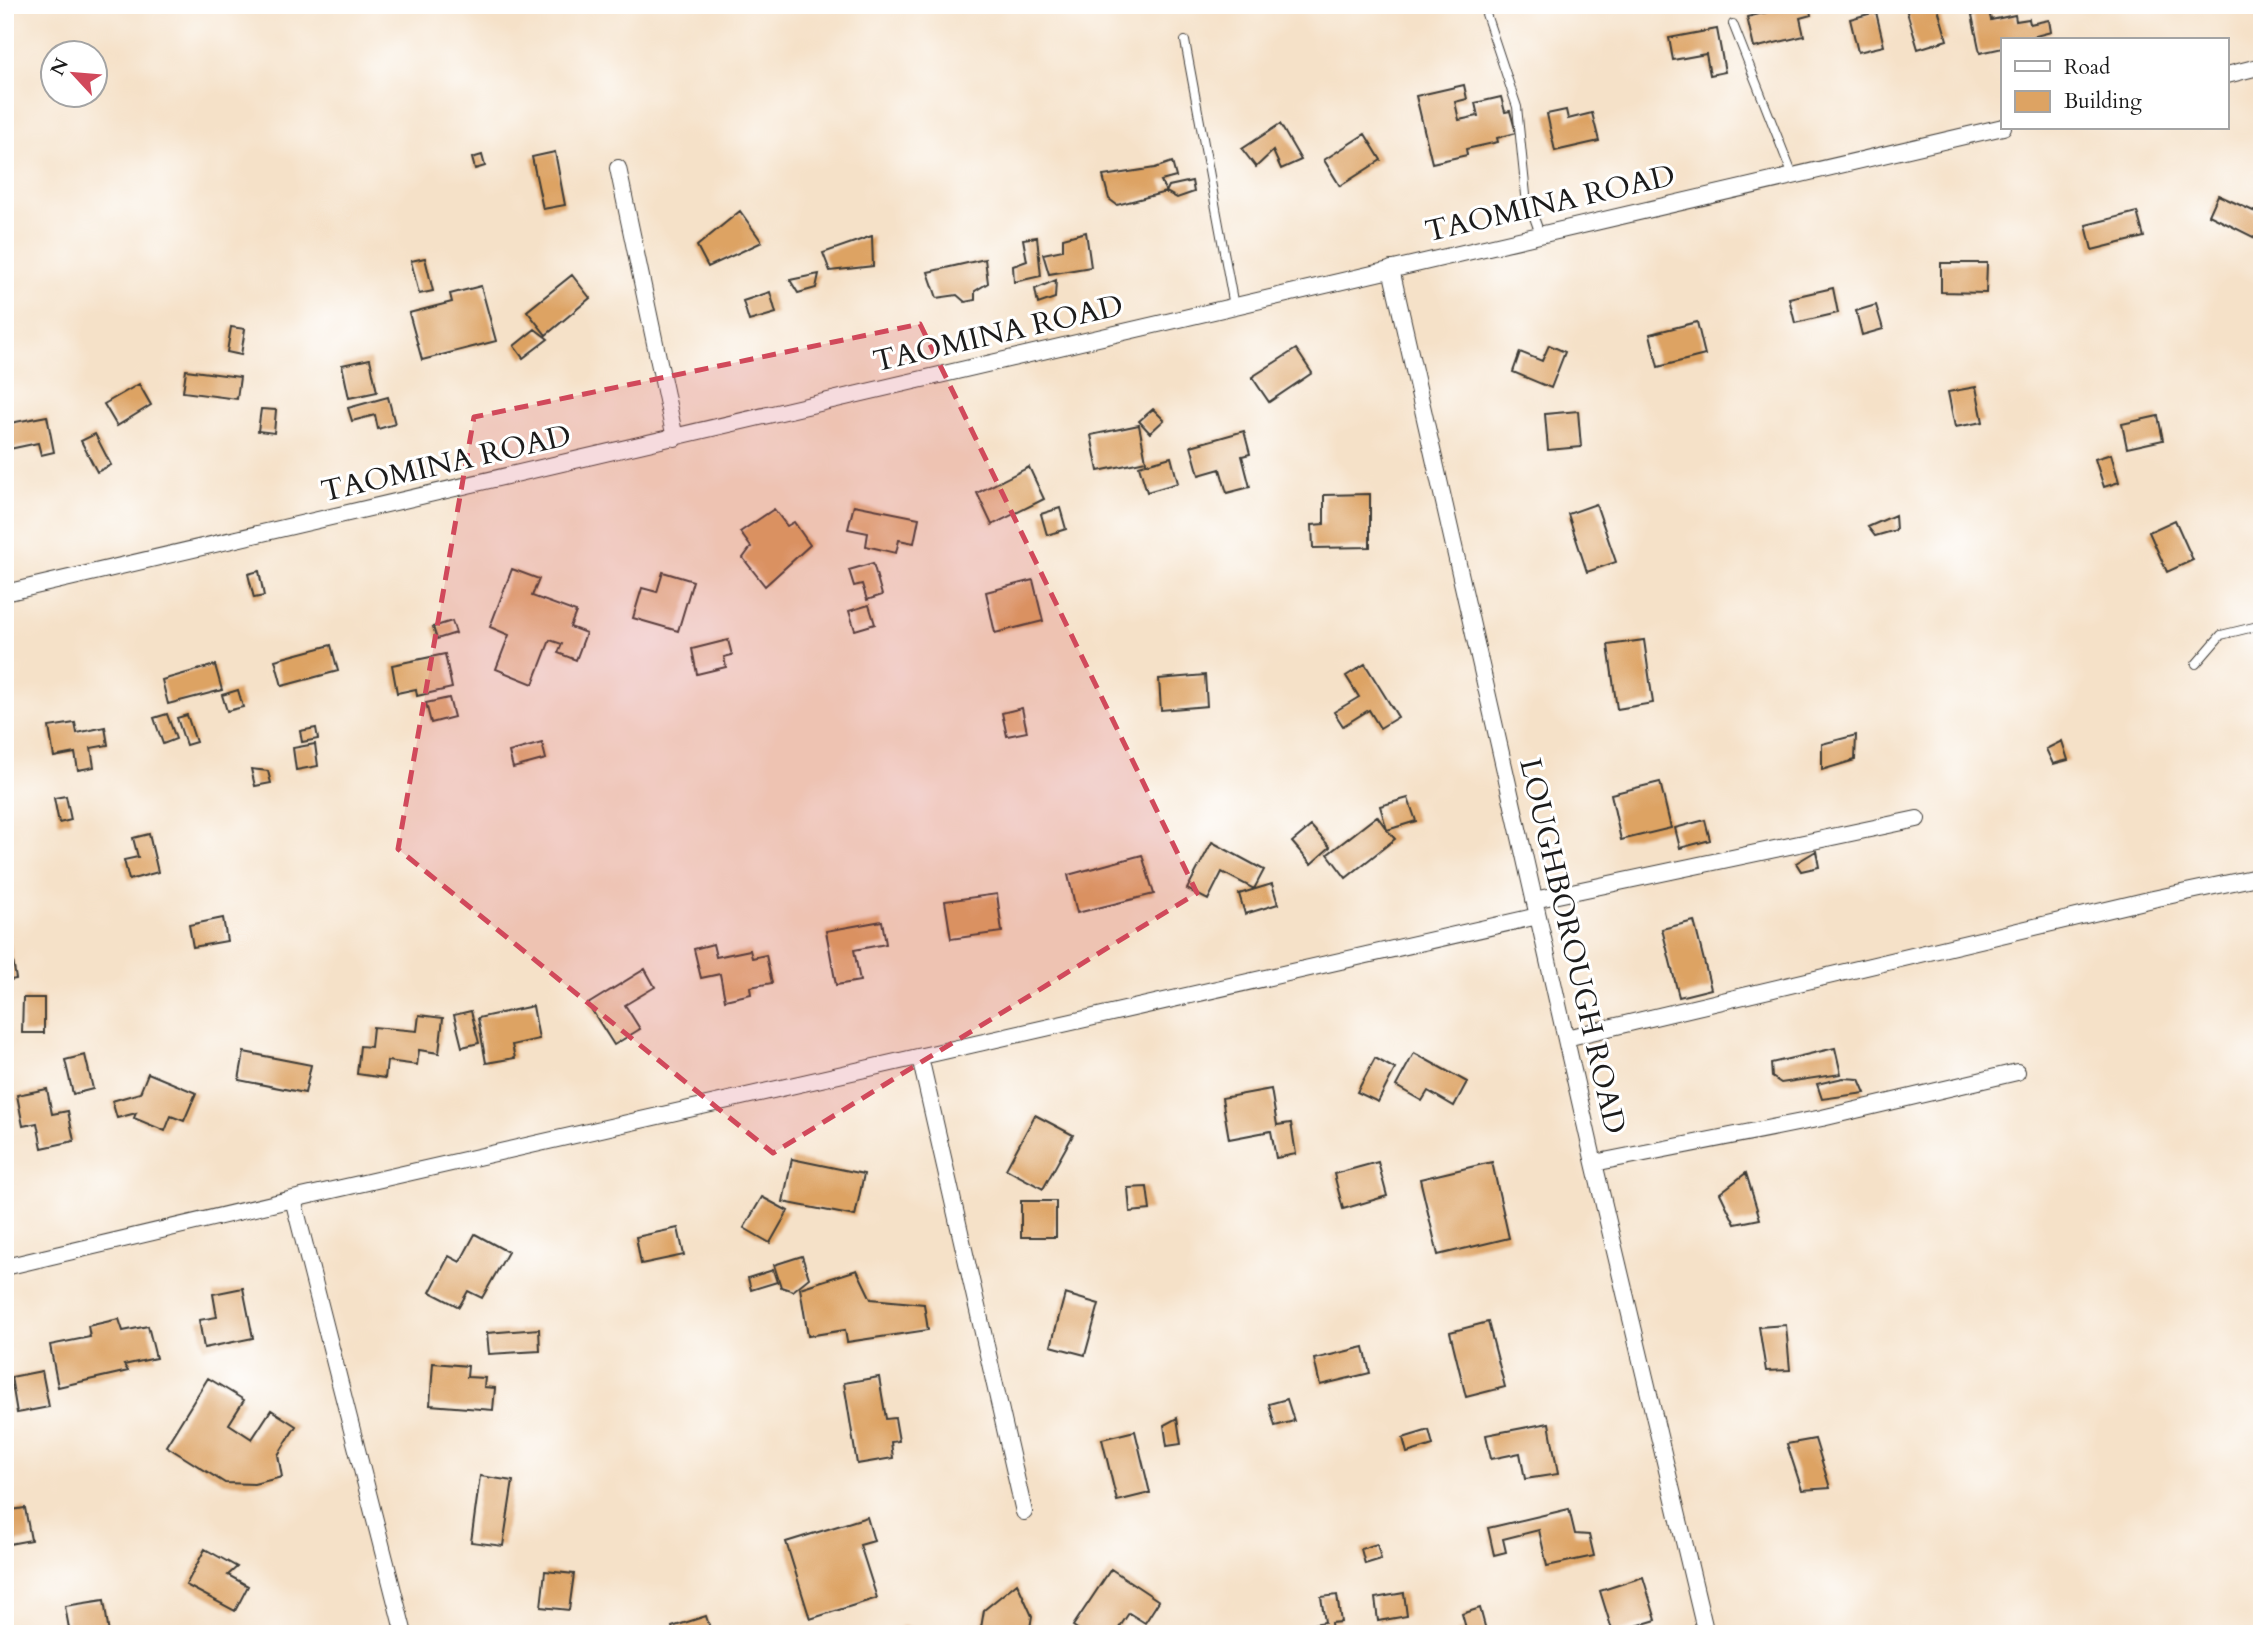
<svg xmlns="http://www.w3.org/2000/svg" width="2267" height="1639" font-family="Cardo,serif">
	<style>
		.building { fill: #dda363 }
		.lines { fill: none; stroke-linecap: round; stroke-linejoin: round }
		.lane-casing { stroke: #3d3a36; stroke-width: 10 }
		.street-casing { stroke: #3d3a36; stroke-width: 18 }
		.lane { stroke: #fff; stroke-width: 8 }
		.street { stroke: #fff; stroke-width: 16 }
		.marked { fill: #d1495b; fill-opacity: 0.2; stroke: #d1495b; stroke-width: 5; stroke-dasharray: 14 9; stroke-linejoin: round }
		.labels { text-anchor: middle; stroke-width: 6; stroke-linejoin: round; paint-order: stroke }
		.street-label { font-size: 30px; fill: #1c1c1c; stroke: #fff }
	</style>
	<rect width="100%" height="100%" fill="#fff"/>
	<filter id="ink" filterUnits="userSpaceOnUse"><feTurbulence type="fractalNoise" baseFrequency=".0143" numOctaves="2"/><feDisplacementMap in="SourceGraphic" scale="14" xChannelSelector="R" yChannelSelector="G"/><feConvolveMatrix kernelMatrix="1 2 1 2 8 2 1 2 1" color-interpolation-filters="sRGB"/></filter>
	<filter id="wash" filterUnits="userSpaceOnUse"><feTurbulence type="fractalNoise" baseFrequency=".00686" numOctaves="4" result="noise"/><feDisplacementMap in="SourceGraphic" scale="28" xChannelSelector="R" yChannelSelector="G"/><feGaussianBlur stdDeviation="1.57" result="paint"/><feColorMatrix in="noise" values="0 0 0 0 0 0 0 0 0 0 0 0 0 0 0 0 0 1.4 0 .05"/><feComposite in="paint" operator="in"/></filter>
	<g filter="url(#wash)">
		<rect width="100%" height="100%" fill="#f5e1c8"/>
		<g id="blocks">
			<path class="building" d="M1783,5H1809L1811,15L1800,18L1804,36L1754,48L1747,17L1784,8Z
				M1869,5H1889V6L1871,11Z
				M1905,5H1937L1947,40L1918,49Z
				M1989,11L1991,20L2015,15L2016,21L2029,19L2030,24L2049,20L2051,32L2020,40H2003V48L1980,53L1972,15Z
				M1876,12L1884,46L1858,52L1850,19Z
				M1717,29L1725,72L1710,75L1706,54L1673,60L1669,38Z
				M1464,85L1467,99L1455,102L1459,120L1478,116L1475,103L1501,97L1505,112L1510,111L1516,133L1497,138L1498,142L1466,149L1467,155L1432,163L1416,96Z
				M1566,110L1568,119L1592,113L1599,141L1555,151L1547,114Z
				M1280,124L1301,160L1281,169L1273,151L1256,167L1242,149Z
				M1365,134L1381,160L1340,186L1324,160Z
				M555,152L565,205L543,209L532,157Z
				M482,155L485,166L475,169L472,158Z
				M1172,162L1176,177L1161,181L1166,192L1117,205L1109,199L1103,176L1155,168Z
				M1192,181L1194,192L1177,198L1166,192L1169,186Z
				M2218,195L2262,215V229L2257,239L2209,215Z
				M740,211L762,242L708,267L697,246Z
				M2137,212L2144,237L2092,250L2086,225Z
				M1086,232L1091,267L1049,274L1043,254L1063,250V238Z
				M872,236L873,266L830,271L823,253Z
				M1037,237L1041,276L1014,282L1013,266L1027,261L1023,239Z
				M425,258L433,291L419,294L411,261Z
				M985,259L988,283L975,291V300L965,302L957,295L937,298L928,272Z
				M1941,263H1987L1986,293L1941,292Z
				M819,274L816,288L798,293L790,280Z
				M572,275L590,298L546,335L527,311Z
				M1056,280L1055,298L1038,304L1035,289Z
				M481,286L496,341L422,360L409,313L452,302L450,294Z
				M1833,288L1838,313L1795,323L1789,298Z
				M770,292L776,313L749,321L743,301Z
				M1876,305L1883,329L1862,335L1856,311Z
				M1697,322L1705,355L1658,367L1650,334Z
				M231,327L245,329L241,355L227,352Z
				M535,329L548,339L523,358L514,346Z
				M1549,345L1565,352L1551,388L1513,372L1520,352L1542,361Z
				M1296,349L1312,373L1269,402L1252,377Z
				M370,359L377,392L349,398L342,365Z
				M186,370L240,377L237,399L183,392Z
				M139,384L151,405L117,426L104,404Z
				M1976,387L1983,422L1955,427L1948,392Z
				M388,397L395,424L378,429L375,415L352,421L348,408Z
				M261,409L276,410L274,433L258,431Z
				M1153,409L1164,420L1150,433L1139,421Z
				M1578,411L1581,447L1548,450L1545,414Z
				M47,416L54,452L41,455L38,443L5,450V424Z
				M2158,416L2163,440L2127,448L2122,424Z
				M1139,425L1146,461L1098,471L1091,435Z
				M1244,431L1250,454L1242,456L1250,487L1227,493L1220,469L1199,475L1191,446Z
				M95,434L111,465L97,472L81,441Z
				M2111,454L2119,482L2104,487L2095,459Z
				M1171,457L1178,483L1147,492L1139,466Z
				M1029,467L1044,499L992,525L977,493Z
				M1370,494V547L1313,548L1312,525L1324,524V495Z
				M1596,504L1616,562L1587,572L1568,514Z
				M854,505L919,518L914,543L899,540L896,553L866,546L868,533L848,529Z
				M1060,508L1066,529L1047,535L1041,514Z
				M774,509L787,526L794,522L810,545L765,586L743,558L751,547L740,532Z
				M1895,515L1896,530L1875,536L1868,527Z
				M2175,520L2193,560L2167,572L2149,532Z
				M873,563L882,595L867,600L862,584L854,586L849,570Z
				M512,569L539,579L532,596L576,612L570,627L586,633L576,660L558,653L562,644L550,640L533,684L496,669L509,635L490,627Z
				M259,571L264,596L254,598L248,574Z
				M663,572L693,581L678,631L633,618L642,588L657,592Z
				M1033,580L1043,621L995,633L986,592Z
				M869,605L875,624L855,630L849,611Z
				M452,621L456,633L437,639L433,627Z
				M728,640L732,655L724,657L726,667L697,674L692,649Z
				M1644,640L1653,703L1617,709L1608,645Z
				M331,645L338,671L282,686L275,660Z
				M445,654L452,688L417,696L416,689L397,693L392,665Z
				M1365,664L1398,717L1380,728L1369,710L1343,726L1334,712L1359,697L1346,676Z
				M215,665L222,690L168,704L162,680Z
				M1205,675L1207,706L1161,710L1159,679Z
				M238,690L243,707L227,711L222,695Z
				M449,698L454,717L431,723L426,703Z
				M1022,708L1027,732L1007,736L1002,713Z
				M167,714L176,739L163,744L154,718Z
				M187,715L196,742L186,745L177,718Z
				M75,723L77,733L105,727L108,745L91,748L94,767L78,770L75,753L54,757L49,727Z
				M316,728L318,739L302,742L300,731Z
				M1856,735L1855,760L1822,770V744Z
				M2062,741L2068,760L2053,764L2046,749Z
				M542,743L546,759L513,768L509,752Z
				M315,744L318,766L296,770L293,748Z
				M251,769L268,771L271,783L255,786Z
				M1660,782L1671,828L1621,840L1611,794Z
				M66,796L71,820L59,823L54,798Z
				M1408,798L1416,821L1387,830L1395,839L1346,878L1328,854L1377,816L1387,830L1380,806Z
				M1705,820L1710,840L1680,848L1675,828Z
				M1311,826L1330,847L1311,864L1292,842Z
				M149,834L158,872L129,880L124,860L138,857L133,838Z
				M1212,842L1264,870L1254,889L1222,872L1208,900L1187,889Z
				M1816,851L1819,867L1801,871L1796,863Z
				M1142,855L1154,894L1077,913L1068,875Z
				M1272,884L1278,904L1245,914L1239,894Z
				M997,894L1002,932L951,939L945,901Z
				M223,918L227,941L193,947L189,925Z
				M882,921L886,944L854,950L860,981L836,985L826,931Z
				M1694,921L1711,989L1679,997L1662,929Z
				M7,925L16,979L5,981V926Z
				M713,944L716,957L750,950L752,958L766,955L772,983L750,987L751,994L725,1000L720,974L701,978L694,949Z
				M645,969L655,987L625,1005L640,1029L614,1045L588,1004Z
				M23,998H44V1033H22Z
				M533,1006L539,1039L512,1045L515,1058L486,1063L478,1018Z
				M471,1011L479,1043L462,1047L454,1015Z
				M419,1015L443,1018L439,1053L419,1050L417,1065L387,1061L385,1078L357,1074L360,1046L371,1047L373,1027L417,1031Z
				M1835,1048L1841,1074L1781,1083L1772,1077L1771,1063Z
				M244,1052L311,1065L305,1093L239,1080Z
				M1414,1053L1467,1082L1454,1106L1428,1091L1422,1101L1396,1086Z
				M85,1055L93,1089L73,1094L65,1060Z
				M1375,1058L1395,1069L1378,1102L1357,1092Z
				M148,1073L196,1093L184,1121L171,1116L165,1131L134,1118L136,1113L117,1118L112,1101L140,1093Z
				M1843,1078L1859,1079L1865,1093L1822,1099L1817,1084Z
				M47,1089L52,1114L68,1111L74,1141L42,1148L37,1123L23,1126L17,1095Z
				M1271,1089L1277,1125L1291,1123L1296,1154L1276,1158L1271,1131L1229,1139L1222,1098Z
				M1035,1115L1073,1135L1043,1189L1006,1169Z
				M792,1159L864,1174L855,1216L783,1202Z
				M1378,1162L1387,1196L1343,1209L1334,1174Z
				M1492,1162L1509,1238L1438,1255L1420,1179Z
				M1746,1173L1760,1219L1735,1224L1720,1193Z
				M1147,1187L1150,1210L1130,1212L1128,1188Z
				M762,1197L788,1211L770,1243L744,1228Z
				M1021,1201H1056V1237H1021Z
				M678,1228L684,1255L641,1264L636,1237Z
				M475,1234L508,1252L482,1298L468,1291L459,1307L430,1292L449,1256L460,1262Z
				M802,1256L809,1278L793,1291L781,1287L774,1265Z
				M773,1270L777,1282L751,1290L748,1278Z
				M857,1270L871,1299L924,1304L928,1330L847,1342L845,1330L808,1336L800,1288Z
				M243,1288L253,1338L204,1348L199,1320L217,1317L213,1294Z
				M1065,1294L1099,1304L1085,1355L1051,1346Z
				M119,1319L123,1331L148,1326L156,1358L124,1365L128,1371L58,1387L50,1345L90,1337L88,1326Z
				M1488,1322L1505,1387L1466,1397L1450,1332Z
				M1786,1325L1790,1370L1766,1371L1759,1327Z
				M539,1329L540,1351L489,1354L487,1333Z
				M1364,1347L1370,1373L1320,1385L1314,1359Z
				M433,1363L468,1366L467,1377L485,1378L484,1387L495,1388L493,1410L430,1405Z
				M42,1371L49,1407L17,1413L11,1377Z
				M879,1377L886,1419L895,1418L899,1441L891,1442L893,1458L857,1464L844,1383Z
				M208,1378L244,1400L229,1424L252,1439L271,1410L296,1426L278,1455L282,1477L254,1484L225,1483L166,1446Z
				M1287,1399L1294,1421L1275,1426L1269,1404Z
				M1177,1418L1181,1444L1167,1446L1164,1425Z
				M1549,1423L1558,1474L1525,1479L1520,1453L1491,1459L1486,1435Z
				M1429,1430L1433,1445L1407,1453L1403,1438Z
				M1135,1431L1150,1493L1117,1501L1102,1439Z
				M1815,1439L1830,1488L1802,1490L1787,1444Z
				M480,1476L513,1481L503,1546L471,1542Z
				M25,1508L31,1540L9,1544L5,1511Z
				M1569,1509L1575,1534L1589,1535L1594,1556L1547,1566L1539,1530L1503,1539L1506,1552L1494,1555L1488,1528Z
				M867,1517L874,1541L860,1545L877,1598L810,1619L786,1542Z
				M1377,1544L1381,1559L1365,1564L1361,1549Z
				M205,1549L237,1567L228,1575L248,1586L235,1611L186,1585Z
				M1111,1569L1159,1601L1145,1623L1129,1613L1115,1634H1085L1073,1626Z
				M545,1571L574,1574L569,1610L541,1607Z
				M1643,1577L1656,1620L1613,1633L1600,1591Z
				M1017,1583L1032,1616L1029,1634H980L984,1610Z
				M1404,1593L1407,1616L1378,1621L1375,1598Z
				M1337,1595L1341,1622L1331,1623L1332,1634H1309L1307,1625L1325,1622L1321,1597Z
				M104,1600L109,1634H70L65,1606Z
				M1480,1608L1487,1634H1458L1457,1631L1466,1628L1462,1614Z
				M706,1616L712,1634H674L672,1627Z
				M901,1626L953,1632V1634H900Z"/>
		</g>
	</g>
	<g filter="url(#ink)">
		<use href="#blocks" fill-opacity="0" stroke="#3d3a36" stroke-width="2"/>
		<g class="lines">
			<g class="lane-casing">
				<path id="lane" d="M1483,5L1517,107L1526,195L1540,234
					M1733,24L1793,176
					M1185,41L1234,306
					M2196,664L2221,635L2262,625"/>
			</g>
			<g class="street-casing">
				<path id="street" d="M2227,75L2262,66
					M618,168L675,438
					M1391,269L1594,1163L1706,1634
					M5,593L2003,127
					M1534,900L1917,819
					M1566,1038L2153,899L2262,876
					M920,1057L1024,1512
					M1594,1163L1822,1118L2017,1072
					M293,1199L404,1634
					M5,1267L293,1199L1538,916"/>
			</g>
			<use href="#lane" class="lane"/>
			<use href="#street" class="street"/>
		</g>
	</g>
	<path class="marked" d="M920,324L1197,893L773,1153L398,849L474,417Z"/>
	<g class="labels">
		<g class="street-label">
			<text transform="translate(1550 203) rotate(-13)" y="10">TAOMINA ROAD</text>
			<text transform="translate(998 333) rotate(-13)" y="10">TAOMINA ROAD</text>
			<text transform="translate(446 463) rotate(-13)" y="10">TAOMINA ROAD</text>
			<text transform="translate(1573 946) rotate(77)" y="10">LOUGHBOROUGH ROAD</text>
		</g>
	</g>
	<rect width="2267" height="1639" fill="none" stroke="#fff" stroke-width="28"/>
	<rect x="2001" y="38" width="228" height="91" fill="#ffffff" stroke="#a4a4a4" stroke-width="2"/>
	<rect x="2015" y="61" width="35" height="10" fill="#ffffff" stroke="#a4a4a4" stroke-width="2"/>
	<text x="2064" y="74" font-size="21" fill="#1c1c1c">Road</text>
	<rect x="2015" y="91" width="35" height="21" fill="#dda363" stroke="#a4a4a4" stroke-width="2"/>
	<text x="2064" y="108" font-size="21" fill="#1c1c1c">Building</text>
	<g transform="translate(74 74) rotate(296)"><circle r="33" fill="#ffffff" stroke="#a4a4a4" stroke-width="2"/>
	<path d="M0-5L12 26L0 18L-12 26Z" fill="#d1495b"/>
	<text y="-10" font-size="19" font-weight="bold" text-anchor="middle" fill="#1c1c1c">N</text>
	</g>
</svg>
